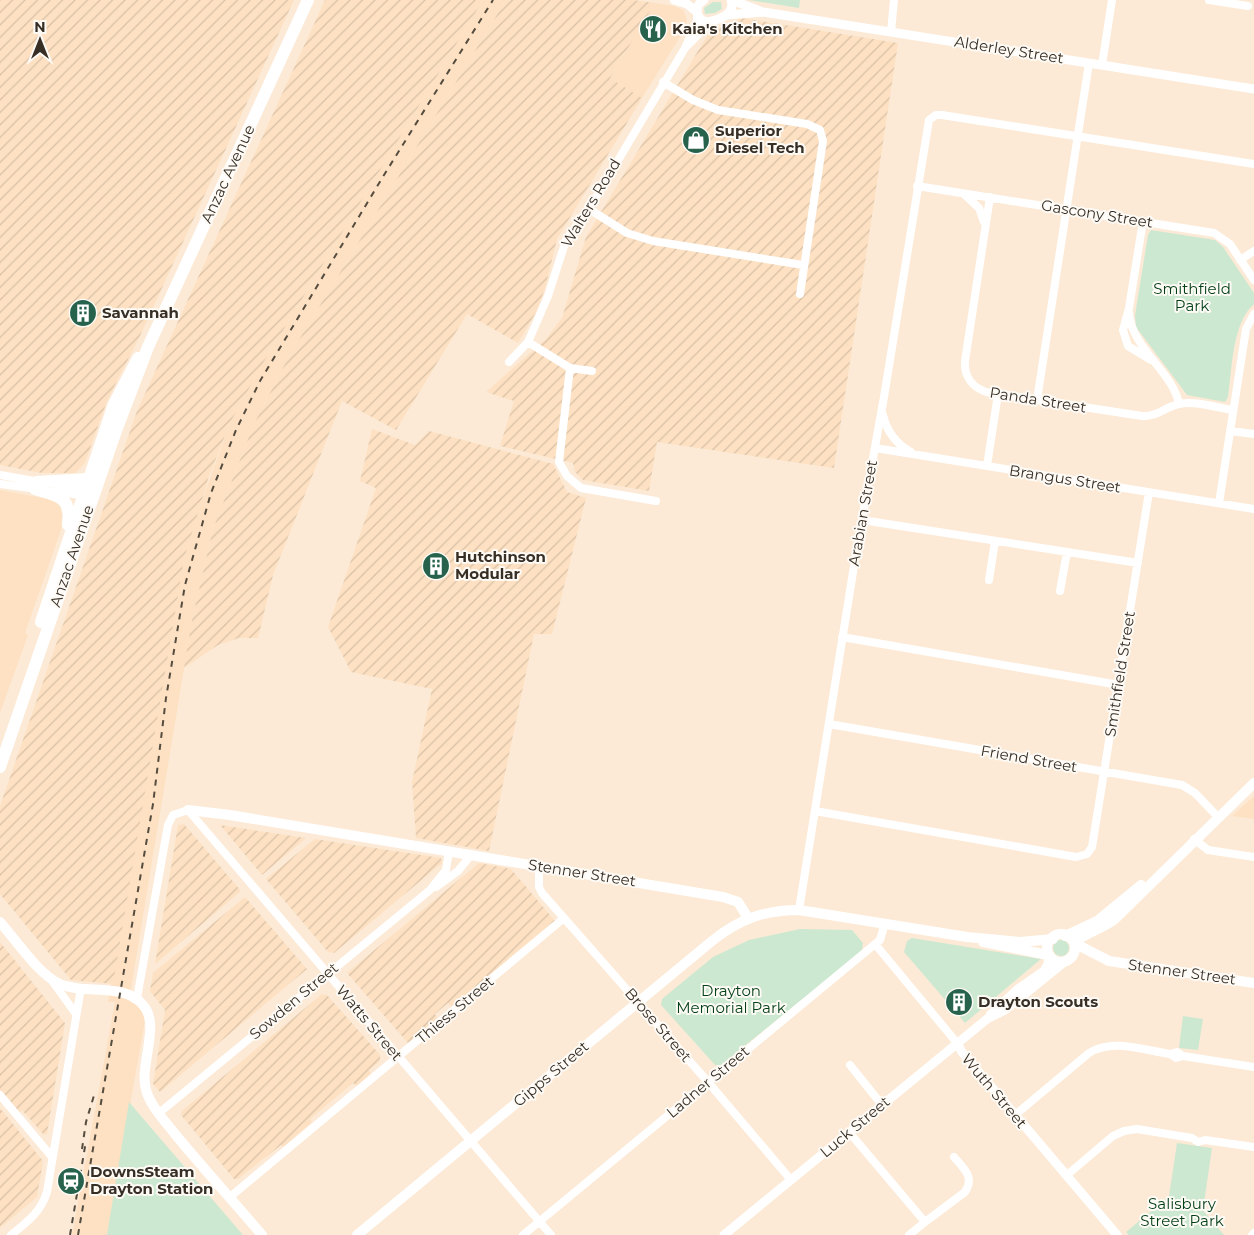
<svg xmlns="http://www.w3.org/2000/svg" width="1254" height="1235" font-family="Montserrat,sans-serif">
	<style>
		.built { fill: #fde1c2 }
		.industrial { fill: url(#industrial-furrows) }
		.green { fill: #cde8d1 }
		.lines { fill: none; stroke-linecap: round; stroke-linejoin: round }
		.minor { stroke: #fff; stroke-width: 8 }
		.tertiary { stroke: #fff; stroke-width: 9 }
		.secondary { stroke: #fff; stroke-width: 10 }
		.trunk { stroke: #fff; stroke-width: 12 }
		.rail { stroke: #554c40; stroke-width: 2; stroke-dasharray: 6 6; stroke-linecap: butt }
		.labels { text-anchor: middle; stroke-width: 4; stroke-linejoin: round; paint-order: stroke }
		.poi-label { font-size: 15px; font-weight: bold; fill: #372f25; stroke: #fefaf5; text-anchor: start }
		.street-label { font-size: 15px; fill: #372f25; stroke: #fefaf5 }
		.park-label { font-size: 15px; fill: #003e15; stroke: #fefaf5 }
	</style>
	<defs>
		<pattern id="industrial-furrows" width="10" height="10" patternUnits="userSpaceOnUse" patternTransform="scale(1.25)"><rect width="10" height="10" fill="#fde1c2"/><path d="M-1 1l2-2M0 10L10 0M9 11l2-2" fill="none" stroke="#d9c1a7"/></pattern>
	</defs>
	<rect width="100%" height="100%" fill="#fcead6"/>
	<path class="built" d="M483,0H506L288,358L254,424L213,529L192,620L129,1001L138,1005L146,1015L107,1235H72L115,1002H108L173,618L184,559L197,514L230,423L262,365Z
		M655,3L674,6L683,10L687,19L685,29L642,98L610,78Z
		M0,490L53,500L60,507L62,515L61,530L25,633L28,635L0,713Z
		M1254,796V819L1232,816Z"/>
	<path class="industrial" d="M0,0H294L140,336L107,401L85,463L75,473H42L0,465Z
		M325,0H483L262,365L230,423L209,476L184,559L113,984L71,980L0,894V806L137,411Z
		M506,0H633L655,3L610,78L642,98L557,239L545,289L535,314L518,343L467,314L396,430L342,401L273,575L258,638H239L218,645L184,668L192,620L213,529L254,424L288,358Z
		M741,18L898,43L834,468L657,442L649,491L583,480L575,472L573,463L500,446L514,401L486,392L546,339L562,318L586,237L710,31Z
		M372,429L415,445L429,431L553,464L567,492L586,498L552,634H534L489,851L416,838L412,782L432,689L351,672L328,627L376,488L360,481Z
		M184,824L241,891L155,964L178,825Z
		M220,825L306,838L262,875Z
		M315,839L441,858L442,863L334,953L328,952L266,879Z
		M479,863L511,869L555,921L452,1007L448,1003L435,1014L437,1018L408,1043L347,973Z
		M245,897L307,969L160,1092L153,1084L165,1010L150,991L153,973Z
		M0,942L65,1023L47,1134L44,1135L22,1110L19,1113L0,1091Z
		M322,994L327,995L380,1055V1061L369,1070L371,1074L357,1086L353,1083L310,1119L312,1122L283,1147L281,1145L238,1179H234L181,1115L182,1111Z
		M0,1108L43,1161L37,1197L0,1228Z"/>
	<path class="green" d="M749,0H800L799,8Z
		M713,2H721L722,9L715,13L705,14L704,8Z
		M1151,230L1215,240L1223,247L1254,293V304C1232,323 1232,370 1228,397L1225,402L1187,395L1136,327L1135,315L1148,235Z
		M800,929L852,930L863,943L862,951L721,1065H715L661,1005L662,999L713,957L749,940Z
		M912,938L1041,959L965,1023L904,952L907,941Z
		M1053 948a8 8 0 1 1 16 0a8 8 0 1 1-16 0Z
		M1183,1016L1203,1019L1198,1050L1179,1048Z
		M129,1102L243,1235H107Z
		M1177,1143L1212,1148L1203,1210L1224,1235H1129L1126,1232L1169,1196Z"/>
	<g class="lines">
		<path class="minor" d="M1209,0L1248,6
			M891,32L894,0
			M685,48L697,22V15
			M1102,65L1112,0
			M663,82L693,100L718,110L807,124L820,130L823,141L800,294
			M917,186L1214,233L1230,244L1254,280
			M964,194L979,208L984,222
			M990,197L965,361C964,376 972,387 986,392L1142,416C1157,417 1165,407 1179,404C1195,400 1217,408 1233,410
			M589,209L627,233L653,241L803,265
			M1143,221L1129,308L1123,330L1128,346L1151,360
			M1240,260L1254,251
			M1129,313C1131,347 1173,372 1179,404
			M528,342L570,368L592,371
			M509,362L528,342L548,296L566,240L589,209L685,48L712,21
			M570,368L559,462L567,476L581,488L656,501
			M1037,400L1089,63
			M883,415C887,432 896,444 911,452
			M1230,431L1254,434
			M875,448L1254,509
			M987,466L998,394
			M0,475L40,482
			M0,484L38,489
			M56,485L89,489
			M54,491L87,496
			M1219,503L1246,329L1254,314
			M862,520L1138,563
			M989,580L995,541
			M1060,591L1067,552
			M842,637L1119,685
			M829,724L1182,785L1195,793L1218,817
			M815,811L1076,857L1087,854L1092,847L1149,492
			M1194,839L1208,850L1254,857
			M539,866V887L542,893L708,1082L791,1180
			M436,887L458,871L471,855
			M799,910L857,547L884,397L929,120L936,115H942L1254,164
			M875,944L957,1043
			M50,978L76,1014
			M137,998L168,825L173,815L188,810L551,1235
			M1170,1054L1177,1052L1183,1056L1254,1067
			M850,1065L882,1105
			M0,1095L52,1157
			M159,1113L430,890L446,870L449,851
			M1015,1115L1089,1053C1112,1038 1144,1050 1170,1054L1176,1058L1183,1056
			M849,1132L925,1222L909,1235
			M1067,1175L1113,1136L1124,1131L1137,1129L1192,1138L1198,1142L1205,1140L1254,1147
			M230,1197L564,918
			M925,1222L965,1192C975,1177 964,1169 954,1157
			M11,1235C27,1222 41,1212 47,1192L81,988
			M523,1235L880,940L885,923
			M1252,1235L1254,1233"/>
		<path class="tertiary" d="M674,0L687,4L697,12
			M704,0L699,4C695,12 698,20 707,22C719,20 736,14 731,0
			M732,0L760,11
			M727,15L763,12L1254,89
			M990,1015L1018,989L1044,971L1048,964L1049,956
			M957,1043L962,1052L1117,1235
			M724,1235L987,1019L1005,1010L1068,959"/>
		<path class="secondary" d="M188,810L230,815L723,897L738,902L748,918
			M0,922C15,939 39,975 60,984C85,995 124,982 143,1005C161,1025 139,1064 146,1090C151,1107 165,1121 175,1134C203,1168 233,1201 262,1235
			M1047 948a14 14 0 1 1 28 0a14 14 0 1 1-28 0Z
			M1065,936L1097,921L1141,885
			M983,942L1048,955
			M1075,942C1087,932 1102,929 1115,919L1254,783
			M1076,944L1109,961L1254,983
			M357,1235L712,941C739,919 765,910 799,910L967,937L1020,942L1053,939"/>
		<path class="trunk" d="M37,482L88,479
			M35,489C59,496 72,497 68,525
			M41,622L114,404L138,358
			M0,767L117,428L148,347L308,0"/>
		<path class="rail" d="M82,1149L86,1122L95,1092
			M70,1235L86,1141
			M78,1235L153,804L166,698L185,585L211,493L236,430L260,381L384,175L493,0"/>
	</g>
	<defs>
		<g id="restaurant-disc" transform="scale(1.4375)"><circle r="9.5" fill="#27624d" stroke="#fefaf5"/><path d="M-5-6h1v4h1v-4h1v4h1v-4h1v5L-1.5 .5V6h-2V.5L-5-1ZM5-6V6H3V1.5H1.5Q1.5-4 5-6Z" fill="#fff"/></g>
		<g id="shop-disc" transform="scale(1.4375)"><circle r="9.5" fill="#27624d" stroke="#fefaf5"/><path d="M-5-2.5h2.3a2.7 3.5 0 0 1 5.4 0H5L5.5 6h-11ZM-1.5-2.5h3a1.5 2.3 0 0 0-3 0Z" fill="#fff"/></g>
		<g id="building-disc" transform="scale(1.4375)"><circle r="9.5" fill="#27624d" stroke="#fefaf5"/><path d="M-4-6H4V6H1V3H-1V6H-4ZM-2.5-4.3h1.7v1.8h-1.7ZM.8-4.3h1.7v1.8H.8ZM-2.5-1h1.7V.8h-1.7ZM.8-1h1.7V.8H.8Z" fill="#fff"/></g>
		<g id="station-disc" transform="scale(1.4375)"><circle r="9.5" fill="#27624d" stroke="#fefaf5"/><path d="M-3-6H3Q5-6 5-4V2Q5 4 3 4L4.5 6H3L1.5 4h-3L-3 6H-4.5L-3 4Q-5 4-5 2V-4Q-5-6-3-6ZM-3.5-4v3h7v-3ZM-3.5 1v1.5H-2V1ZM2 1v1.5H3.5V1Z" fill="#fff"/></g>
	</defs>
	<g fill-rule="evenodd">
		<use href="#restaurant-disc" x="653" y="29"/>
		<use href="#shop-disc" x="696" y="140"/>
		<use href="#building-disc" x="83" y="313"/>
		<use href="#building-disc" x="436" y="566"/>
		<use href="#building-disc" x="959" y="1002"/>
		<use href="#station-disc" x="71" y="1181"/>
	</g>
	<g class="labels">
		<g class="poi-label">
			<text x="672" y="34">Kaia's Kitchen</text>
			<text x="715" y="136">Superior<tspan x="715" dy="17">Diesel Tech</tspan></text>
			<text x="102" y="318">Savannah</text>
			<text x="455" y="562">Hutchinson<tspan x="455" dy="17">Modular</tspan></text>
			<text x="978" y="1007">Drayton Scouts</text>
			<text x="90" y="1177">DownsSteam<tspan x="90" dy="17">Drayton Station</tspan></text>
		</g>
		<g class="street-label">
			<text transform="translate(1009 50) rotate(9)" y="5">Alderley Street</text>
			<text transform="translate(228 174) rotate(-65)" y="5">Anzac Avenue</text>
			<text transform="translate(591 203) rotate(-59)" y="5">Walters Road</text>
			<text transform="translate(1097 214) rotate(9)" y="5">Gascony Street</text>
			<text transform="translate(1038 400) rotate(9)" y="5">Panda Street</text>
			<text transform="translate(1065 479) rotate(9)" y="5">Brangus Street</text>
			<text transform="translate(863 513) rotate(-80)" y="5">Arabian Street</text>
			<text transform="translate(72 556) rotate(-71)" y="5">Anzac Avenue</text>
			<text transform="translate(1120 674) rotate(-81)" y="5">Smithfield Street</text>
			<text transform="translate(1029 759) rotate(10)" y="5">Friend Street</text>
			<text transform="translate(582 873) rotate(9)" y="5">Stenner Street</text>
			<text transform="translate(1182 972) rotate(8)" y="5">Stenner Street</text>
			<text transform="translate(294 1001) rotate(-40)" y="5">Sowden Street</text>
			<text transform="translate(455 1010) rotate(-40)" y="5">Thiess Street</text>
			<text transform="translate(369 1023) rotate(50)" y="5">Watts Street</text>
			<text transform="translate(658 1025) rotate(49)" y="5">Brose Street</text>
			<text transform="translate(551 1074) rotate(-40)" y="5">Gipps Street</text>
			<text transform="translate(708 1082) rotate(-40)" y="5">Ladner Street</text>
			<text transform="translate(994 1091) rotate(50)" y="5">Wuth Street</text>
			<text transform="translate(855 1127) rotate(-40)" y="5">Luck Street</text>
		</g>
		<g class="park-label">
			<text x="1192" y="294">Smithfield<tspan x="1192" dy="17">Park</tspan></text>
			<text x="731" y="996">Drayton<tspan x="731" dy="17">Memorial Park</tspan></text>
			<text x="1182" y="1209">Salisbury<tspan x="1182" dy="17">Street Park</tspan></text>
		</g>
	</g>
	<g transform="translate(40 40)" stroke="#fefaf5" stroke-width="4" paint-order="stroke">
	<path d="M0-4L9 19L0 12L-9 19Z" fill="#372f25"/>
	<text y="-8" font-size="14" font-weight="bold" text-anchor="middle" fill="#372f25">N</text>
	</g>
</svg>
